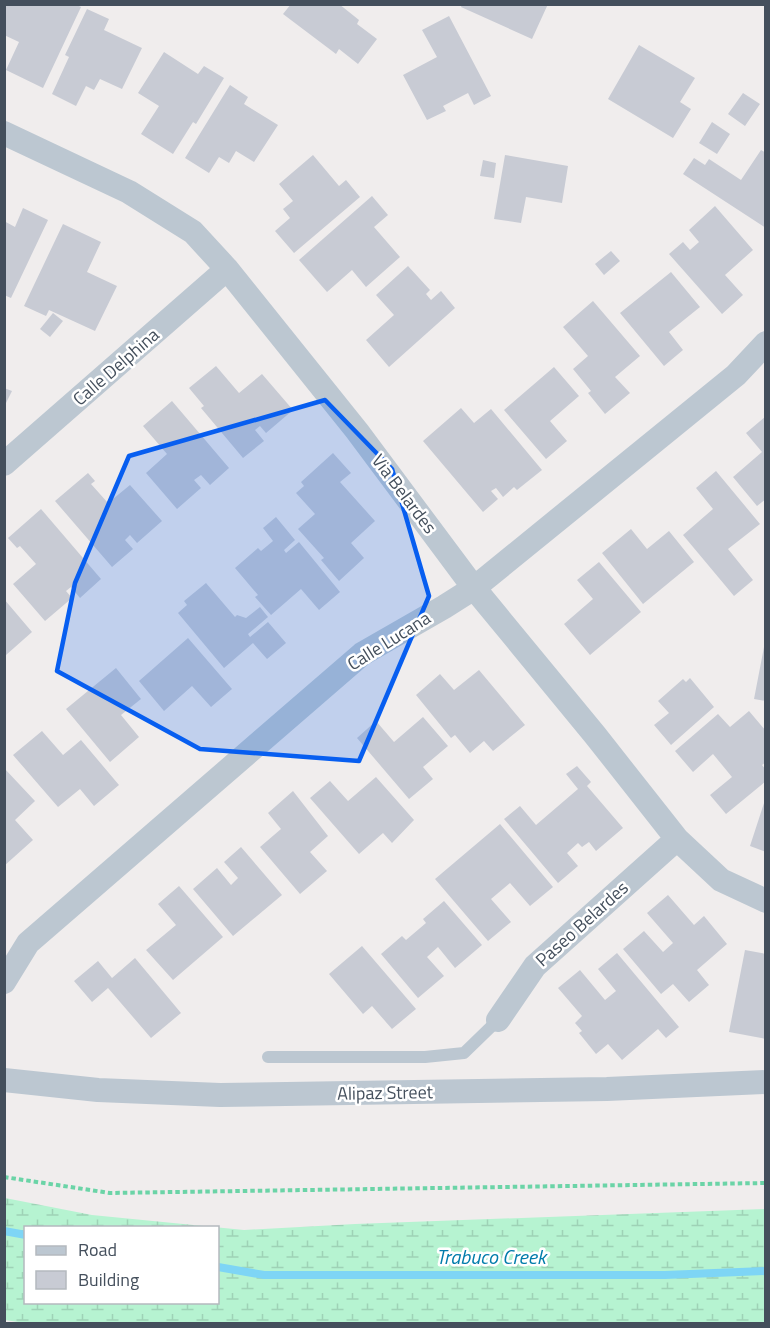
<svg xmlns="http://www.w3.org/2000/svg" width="770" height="1328" font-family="'Titillium Web',sans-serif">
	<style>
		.wetland { fill: url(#wetland-marsh); fill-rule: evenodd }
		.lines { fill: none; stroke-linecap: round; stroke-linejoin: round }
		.stream { stroke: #7ed5f5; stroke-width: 8 }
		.building { fill: #c8cbd4 }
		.path { stroke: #6bd4a7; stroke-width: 4; stroke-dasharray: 4.5 3; stroke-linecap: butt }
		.lane { stroke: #bcc7d1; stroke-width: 12 }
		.street { stroke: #bcc7d1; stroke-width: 24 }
		.marked { fill: #075ef0; fill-opacity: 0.2; stroke: #075ef0; stroke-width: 4.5; stroke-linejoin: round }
		.labels { text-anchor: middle; stroke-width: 5; stroke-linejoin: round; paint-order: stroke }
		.street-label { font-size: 18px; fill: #444f5c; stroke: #fff }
		.water-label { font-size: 20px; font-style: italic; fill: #017cab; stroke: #fff }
	</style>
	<defs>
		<pattern id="wetland-marsh" width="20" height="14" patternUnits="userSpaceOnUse" patternTransform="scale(1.5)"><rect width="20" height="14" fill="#b6f3d1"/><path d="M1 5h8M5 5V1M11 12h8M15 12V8" fill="none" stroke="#9ed2b6"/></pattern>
	</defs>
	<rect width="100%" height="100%" fill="#f0eded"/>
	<path class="wetland" d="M5,1198L92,1215L244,1230L355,1224L765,1209V1323H25L5,1320ZM26,1228H218V1302H26Z"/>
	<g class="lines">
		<path class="stream" d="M4,1231L26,1235
			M218,1267L264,1275H665L766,1271"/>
	</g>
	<path class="building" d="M4,4H75L81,7L43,88L6,70L19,42L4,35Z
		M291,4H339L359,20L357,24L377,39L358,64L339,49L336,54L283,14Z
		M462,4H548L532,39L461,7Z
		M87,9L109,19L104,30L142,48L122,89L100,79L94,90L86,86L76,106L52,94L69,57L65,55Z
		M449,16L491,96L474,105L468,93L443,106L446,111L427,120L403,75L437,57L422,30Z
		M639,45L695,78L680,102L691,109L673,138L608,99Z
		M164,52L198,74L204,66L224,78L196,124L193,122L173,154L141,134L159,106L138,93Z
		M230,85L248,97L244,104L278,125L254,162L236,151L229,163L219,157L209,173L185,158Z
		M743,93L760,104L745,126L728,114Z
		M712,122L730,134L717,154L699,143Z
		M761,150L766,153V228L683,174L694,158L705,165L709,159L741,180Z
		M313,155L339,186L346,180L360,197L294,253L275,231L290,218L283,209L293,201L279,184Z
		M505,155L568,166L562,203L526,197L521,223L494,219Z
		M483,160L496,163L494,178L480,176Z
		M372,196L388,215L374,227L400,257L366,287L352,270L327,292L299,260Z
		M715,206L753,250L725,275L743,295L722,314L669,254L683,242L690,250L699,242L689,230Z
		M23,208L48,220L11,298L4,295V221L15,227Z
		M63,224L101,242L87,272L117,286L95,331L49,310L46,316L24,306Z
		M611,251L620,261L604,275L595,264Z
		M408,266L430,290L426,294L431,300L441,291L455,308L389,367L366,340L394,315L376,295Z
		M671,272L700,307L669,332L683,350L664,366L620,313Z
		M593,301L640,356L615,377L630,393L605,414L588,393L591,391L573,369L588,356L563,327Z
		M53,313L63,321L50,337L40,329Z
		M216,366L239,393L262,374L293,410L266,433L260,426L255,430L264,441L243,458L201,408L204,406L189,388Z
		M554,367L579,396L550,421L567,441L546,459L504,410Z
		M4,388L12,391L4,407Z
		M172,401L229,468L210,485L201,475L194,480L201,488L177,509L146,473L167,454L143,426Z
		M461,408L474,423L491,409L542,470L517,490L514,487L503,497L496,488L491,491L498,499L483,512L423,441Z
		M766,416V499L757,506L733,477L762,452L746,433Z
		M333,453L351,473L340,482L375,521L351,543L364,558L339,581L321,560L324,558L298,529L315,514L296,493L304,486L301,482Z
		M716,471L760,524L728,549L753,580L734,596L683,535L713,509L696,488Z
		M88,473L95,481L91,484L108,503L130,485L162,521L137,543L130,535L125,540L133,549L112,567L55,501Z
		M41,509L101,579L80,598L71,587L66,591L72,598L45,621L13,584L36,564L20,546L17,548L8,538Z
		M276,517L295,540L284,550L286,553L299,542L340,592L319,610L301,589L271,615L255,597L258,595L235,568L258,548L261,551L273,541L263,528Z
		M631,529L647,549L669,531L694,562L643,604L602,553Z
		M599,562L641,612L590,655L564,624L593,599L577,580Z
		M206,583L235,617L237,615L246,618L260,607L268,617L248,634L250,637L268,622L286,643L267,659L253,643L224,668L178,613L187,605L184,601Z
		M4,599L32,632L6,655L4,654Z
		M188,638L232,689L211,707L192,686L164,711L139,681Z
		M764,647H766V701L754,699Z
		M116,668L141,699L121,715L139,737L110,762L66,709Z
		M479,670L525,725L493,751L484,741L470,753L455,735L451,738L416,695L440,674L454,690Z
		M690,678L714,707L671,745L654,725L669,713L658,701L683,679L686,682Z
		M749,711L766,731V762L762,765L766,770V781L726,814L710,795L732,777L713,754L693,772L675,751L718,714L730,727Z
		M423,717L448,746L423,767L433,779L409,799L357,738L376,721L394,742Z
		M42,731L63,755L81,740L119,785L94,806L80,789L58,807L13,755Z
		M577,766L591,782L587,786L623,828L596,851L589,842L582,847L578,843L567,853L578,866L558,883L504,819L520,806L536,825L578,789L566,774Z
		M4,768L35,801L15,820L33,840L4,866Z
		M376,777L414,820L392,843L383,833L359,854L310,798L330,781L348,801Z
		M293,791L328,836L310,852L327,871L300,894L260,847L281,829L268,813Z
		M765,800L766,801V852L750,846Z
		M500,824L553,887L530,906L510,883L491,899L511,922L488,941L435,879Z
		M241,847L282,895L233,936L193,889L217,868L231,885L238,878L224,862Z
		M179,886L223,937L173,980L146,950L176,925L158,904Z
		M668,895L694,925L704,916L727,944L697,970L709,985L689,1002L673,984L661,994L623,949L644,931L663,952L673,943L647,913Z
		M444,901L482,945L455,968L438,947L427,957L444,976L418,998L381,954L402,936L406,940L426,923L423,919Z
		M362,946L416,1009L392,1029L372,1006L363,1014L329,974Z
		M745,950L766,954V1039L729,1032Z
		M617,953L679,1027L666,1038L658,1029L622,1060L608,1044L596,1054L579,1033L582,1031L575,1023L582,1016L558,988L580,970L605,1000L616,991L598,969Z
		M135,958L181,1013L151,1038L108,988L92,1002L74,981L98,961L112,978Z"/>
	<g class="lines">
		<path class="path" d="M4,1177L110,1193L766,1183"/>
		<path class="lane" d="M268,1057H425L464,1053L498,1020"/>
		<path class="street" d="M4,133L129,192L193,232L227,269L357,431L474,588L595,735L677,839L721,880L766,901
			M4,464L227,269
			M4,982L28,943L362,654L444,607L474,588L736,375L766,343
			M498,1020L535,966L677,839
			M4,1080L98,1090L220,1095L607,1089L766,1082"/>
	</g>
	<path class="marked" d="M325,400L392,469L429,596L359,761L200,749L57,671L75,583L129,456Z"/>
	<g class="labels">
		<g class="street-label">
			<text transform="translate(116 367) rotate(-41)" y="6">Calle Delphina</text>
			<text transform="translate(404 494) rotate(53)" y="6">Via Belardes</text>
			<text transform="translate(389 641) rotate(-32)" y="6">Calle Lucana</text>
			<text transform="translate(582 924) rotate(-42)" y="6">Paseo Belardes</text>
			<text transform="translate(385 1093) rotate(-1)" y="6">Alipaz Street</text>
		</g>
		<g class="water-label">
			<text x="491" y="1264">Trabuco Creek</text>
		</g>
	</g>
	<rect width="770" height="1328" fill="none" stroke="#444f5c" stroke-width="12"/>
	<rect x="24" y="1226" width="195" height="78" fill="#ffffff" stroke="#b4b9be" stroke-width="1.5"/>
	<rect x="36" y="1246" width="30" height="9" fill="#bcc7d1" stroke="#b4b9be" stroke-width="1.5"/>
	<text x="78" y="1256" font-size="18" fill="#444f5c">Road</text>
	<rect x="36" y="1271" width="30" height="18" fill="#c8cbd4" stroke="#b4b9be" stroke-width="1.5"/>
	<text x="78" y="1286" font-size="18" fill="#444f5c">Building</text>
</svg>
